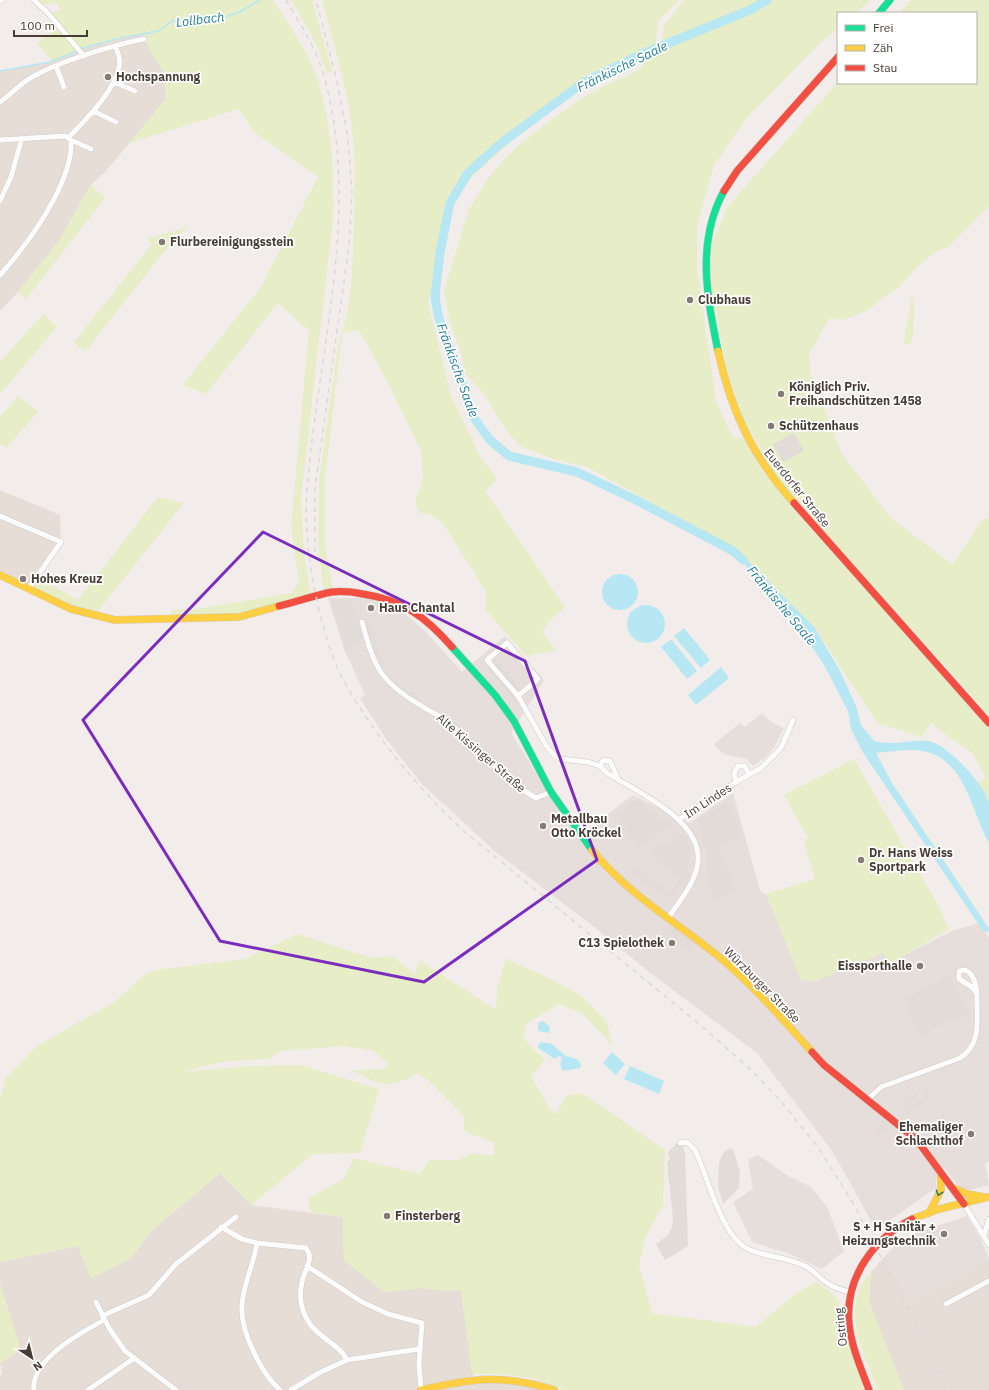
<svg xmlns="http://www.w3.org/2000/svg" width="989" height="1390" font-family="'IBM Plex Sans',sans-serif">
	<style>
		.residential { fill: #e6ded6 }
		.industrial { fill: #e5dedb }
		.green { fill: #e6edc7 }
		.parking { fill: #e1dcd8 }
		.water { fill: #b6e7f3 }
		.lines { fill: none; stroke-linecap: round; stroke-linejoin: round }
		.stream { stroke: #b6e7f3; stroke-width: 1.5 }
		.river { stroke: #b6e7f3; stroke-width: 9 }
		.street-casing { stroke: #cec9c5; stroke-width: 6 }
		.fast-casing { stroke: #d3cac1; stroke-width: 8 }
		.slow-casing { stroke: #d3cac1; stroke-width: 8 }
		.jam-casing { stroke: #d3cac1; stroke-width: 8 }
		.street { stroke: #fdfcfc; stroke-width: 5 }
		.fast { stroke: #16e098; stroke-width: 7 }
		.slow { stroke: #ffcf43; stroke-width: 7 }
		.jam { stroke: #f24e42; stroke-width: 7 }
		.rail { stroke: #d9d9d8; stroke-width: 1.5; stroke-dasharray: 5 5; stroke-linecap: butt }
		.oneway { stroke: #347e5c }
		.marked { fill: none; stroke: #7b2cbf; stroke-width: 3; stroke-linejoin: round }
		.poi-dot { fill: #847b74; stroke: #fff; stroke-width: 1.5 }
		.labels { text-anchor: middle; stroke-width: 3.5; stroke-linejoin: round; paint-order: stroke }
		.poi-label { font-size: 12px; font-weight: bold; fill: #483d34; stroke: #fff; text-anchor: start }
		.street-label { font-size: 12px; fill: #483d34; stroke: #fff }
		.water-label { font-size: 13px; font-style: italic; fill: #1f7f9c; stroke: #fff }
	</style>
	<rect width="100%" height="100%" fill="#f2edea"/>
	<path class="residential" d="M143,34L144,39L165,74L166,99L106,171L91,185L58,242L18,292L0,311V71L51,62L82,49L130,36Z
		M0,490L60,515L61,542L29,588L0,575Z
		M220,1173L251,1205L343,1217L344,1260L384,1292L422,1288L444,1291L461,1290L474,1380L528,1383L545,1390H0V1375L2,1374L0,1363L20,1350L0,1283V1262L78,1246L91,1278L131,1258L150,1232Z
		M885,1256L911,1304L989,1259V1390H904L869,1302L871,1272Z"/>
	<path class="industrial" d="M328,598H366L382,602L404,613L425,631L462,672L505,636L544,680L511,733L577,837L633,795L689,823L733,793L760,891L766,894L801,980L815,981L883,953L889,963L952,931L982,922L989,940V1161L985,1164L989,1185L971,1190L960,1188L944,1167L936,1178V1188L876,1230L833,1152L757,1053L649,972L593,926L497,853L422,784L386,739L360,698L365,695L344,649Z
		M762,713L771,722L784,728L773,749L766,757L753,766L747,759L723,754L714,744L740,723L745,727Z
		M758,1155L788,1176L811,1187L827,1207L844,1251L822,1269L790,1254L752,1242L733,1202L753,1189L748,1160Z
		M967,1216L979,1236L989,1259L911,1304L885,1256L892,1249L916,1233Z"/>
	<path class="green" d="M37,0H273C290,26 309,53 319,84C332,127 334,173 333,218L301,497L304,555L310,593L301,600L239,617L171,619V610L196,609L292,593L299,581L291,526L309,331L278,303L206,394L183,385L261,287L318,177L254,132L239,109L129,143L166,99L165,74L144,39L143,34L81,48L49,13L61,10L57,3L42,5Z
		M291,0H312L332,71L327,73L314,40Z
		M322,0H679L658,21L656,44L583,77L458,189L428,303L451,396L480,456L497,479L485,491L565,607L548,622L542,632L556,651L526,656L486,610V591L442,522L429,514L419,513L415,501L423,480L421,451L387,381L359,330L343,332L340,351L325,478V546L333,592L324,594L318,544L319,481L338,344C350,316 352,280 353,249C354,211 356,174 353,136C348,90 334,45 322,0Z
		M685,0H871L856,13H838V28L822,41L745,120L714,165L697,225V268L716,402L733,438L743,437L762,470L809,527L888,612L989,729V803L977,784L986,778L972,753L938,729L932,722L921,737L878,723L815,628L743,556L707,533L587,467L550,458L520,446L505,428L484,394L464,372L462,356L451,325L444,291L469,209L487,180L507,156L532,134L576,102L608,84L638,71L662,40L664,25Z
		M911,0H989V206L948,247L935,252L915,269L900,286L885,296L868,310L843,320L830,318L809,353L810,372L842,454L890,517L953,565L981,521L989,517V715L777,479L764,461L760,447L743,422L733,400L710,282L712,244L728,206L838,82V83H976V13H899Z
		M59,27L79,50L53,62L37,43Z
		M91,185L105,198L26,299L18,292L58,242Z
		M187,227L162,254L85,352L74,342L152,244L147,239Z
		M912,296L914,301L913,336L910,344H903Z
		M43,314L57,327L0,394V362Z
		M18,396L38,412L6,448L0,444V417Z
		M158,497L184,503L94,616L29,588L37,577L78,600Z
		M854,759L938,905L949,929L889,964L883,953L815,981L801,980L766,894L815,879L804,842L808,838L784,795Z
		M298,934L371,958L391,956L418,976L415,973L419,960L496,1010L497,989L506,959L551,979L582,996L607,1022L612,1045L583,1014L559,1004L526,1024L523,1038L545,1061L531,1076L549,1108L557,1114L566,1096L582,1093L665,1150L663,1205L645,1238L639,1265L652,1313L756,1327L798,1292L817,1282L832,1293L839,1302L854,1361L864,1390H564L530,1378L501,1374H472L461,1290L444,1291L422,1288L384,1292L344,1260L343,1217L311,1212L308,1199L319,1192L344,1179L354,1158L420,1174L429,1160H459L472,1153L493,1156L494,1143L464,1131V1116L431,1082L418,1073C387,1090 382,1086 352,1070L384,1069L390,1064L372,1050L344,1046L281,1051L269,1059L227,1061L181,1072L249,1066L301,1065L379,1089L360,1153L313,1154L251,1205L220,1173L150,1232L131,1258L91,1278L78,1246L0,1262V1098L6,1078L37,1046L116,1001L143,976L154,970L245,959Z
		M871,1272L869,1302L904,1390H878C866,1359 847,1324 859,1290C861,1283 867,1277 871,1272Z
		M0,1283L21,1350L0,1363Z"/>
	<path class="parking" d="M794,433L804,451L783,462L773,444Z
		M331,600H351L365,643L346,649Z
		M371,621L379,652L377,654L386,663L380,668L372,655L363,622Z
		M495,659L521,689L518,692L492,662Z
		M488,663L516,697L513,699L485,665Z
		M392,677L400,686L401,685L410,694L412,692L422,701L420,703L390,679Z
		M633,800L641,802L650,811L652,809L662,821L668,817L674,822L638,849L625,834L627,832L614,816Z
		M726,802L728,805L732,804L741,833L740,837L718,845L725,867H728L736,892L714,899L706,872L707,854L698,827L702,825L698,820Z
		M682,834L684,837L686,836L689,840L685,842L691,847L688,869L691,872L686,882H683L673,896L667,898L631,873L635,867L670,893L681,878L650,855L660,843L663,845L665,842L669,844Z
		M669,924L694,943L689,950L663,932Z
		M948,974L971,1012L953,1023L951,1019L920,1037L904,999Z
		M926,1086L931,1093L928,1095L930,1099L907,1115L905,1111L927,1096L923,1088Z
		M917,1093L919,1096L903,1108L900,1104Z
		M882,1120L888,1125L887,1128L889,1130L883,1135L875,1130Z
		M677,1143L684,1147L683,1149L685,1153L688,1246L665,1260L656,1244L667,1236L672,1228L673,1219L667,1162L670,1159L668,1152Z
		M731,1148L734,1152L740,1172L739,1188L723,1204L718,1187L719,1163L724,1152Z"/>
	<path class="water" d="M733,551L743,556L815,628L841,673L856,706L861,725L874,741C880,742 886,743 892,743C905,743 916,739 929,741C948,745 984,784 989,803C989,813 989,832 989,843C969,807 965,751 912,750C901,750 887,752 876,753L892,783L988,927L989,932L983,931L862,751L851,729L848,711L824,665L798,626Z
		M602 592a18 18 0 1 1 36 0a18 18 0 1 1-36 0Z
		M627 624a19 19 0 1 1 38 0a19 19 0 1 1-38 0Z
		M684,628L710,660L701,668L674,636Z
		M671,639L697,671L687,679L661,647Z
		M721,667L729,678L696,705L688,695Z
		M543,1021L550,1027L549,1033L538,1031V1023Z
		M541,1042L552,1044L566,1056L577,1059L581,1064L580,1068L563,1071L560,1065L562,1057L559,1056L555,1059L538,1048V1045Z
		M612,1052L625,1064L616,1075L603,1063Z
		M630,1066L664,1081L659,1094L624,1079Z"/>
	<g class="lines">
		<path class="stream" d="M80,49L116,39L159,31L172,21L182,20L211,21L225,17L240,12L260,0
			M0,71L50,62L77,51"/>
		<path class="river" d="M743,560L733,551L636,500L577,472L509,456L489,439L474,418L439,319L435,297L440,252L450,203L468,173L500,144L584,82L642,54L750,10L767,0"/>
		<g class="street-casing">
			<path id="street" d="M34,0L48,13L84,56
				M0,1L2,0
				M56,66L64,87
				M114,82L135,91
				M0,102C11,94 22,82 34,76C61,61 113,45 144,39
				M93,111L116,122
				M69,137C85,120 115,91 119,67C121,60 118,53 115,46
				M0,140L65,136L71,140C74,182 27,245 0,275
				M71,140L91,149
				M0,201L11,177L22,138
				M0,516L61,542L29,588
				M362,622C374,666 379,681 420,705C430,712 441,716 451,724L510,782L536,798L551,792
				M518,696L538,679L507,643L487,660L518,696L547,747L554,755L561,759L588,762L600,766L607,773C637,792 708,822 697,867C693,886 679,902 668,918
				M600,766L603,760L610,761L619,781
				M736,782L734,773L738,766H745L749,775
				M680,819L736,782L761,768L781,748L793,720
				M867,1100L881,1087L960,1058C981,1045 977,1021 977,1000C977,989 976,980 969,972L965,970L959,971V979L972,987L977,994
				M680,1143L687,1142L695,1150C708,1176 721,1238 750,1250C767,1257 786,1257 803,1265C813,1269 818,1277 827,1283C834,1288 842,1290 850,1292
				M964,1204L989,1245
				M221,1227L242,1239L257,1243L306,1248C315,1259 304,1270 302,1282C300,1291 300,1302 303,1310C311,1337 339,1342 347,1360
				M984,1235L989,1219
				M257,1243C254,1264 243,1284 242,1305C240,1331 261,1373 280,1390
				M307,1266L362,1302L388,1314L422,1323L419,1363L421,1390
				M96,1302L109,1328L125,1351L176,1390
				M946,1304L989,1281
				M102,1316L149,1295L176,1264L236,1217
				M34,1390C30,1360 82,1332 104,1320
				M88,1390L133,1359
				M291,1390L319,1373L347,1360L419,1349"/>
		</g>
		<g class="fast-casing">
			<path id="fast" d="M879,13L890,0
				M718,351C707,297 696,242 724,191
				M452,647L495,695L514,721L551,792L592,850"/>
		</g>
		<g class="slow-casing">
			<path id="slow" d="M718,351C731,412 753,457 794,503
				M0,575L71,609L115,620L239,617L279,606
				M592,850C628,895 680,924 724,961C756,988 784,1021 812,1052
				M953,1188L967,1194L984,1197
				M929,1213L941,1190V1173
				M912,1219L939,1209L989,1197
				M421,1390C473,1378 502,1374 554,1390"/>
		</g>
		<g class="jam-casing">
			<path id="jam" d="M724,191L737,171L838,57
				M794,503L989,723
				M279,606C297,602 315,595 332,592C342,591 353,592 363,594C403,600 426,617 452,647
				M812,1052L824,1065L916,1139L964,1204
				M869,1390C861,1368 851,1346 849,1323C845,1278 873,1239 912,1219"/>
		</g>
		<use href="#street" class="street"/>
		<use href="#fast" class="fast"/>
		<use href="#slow" class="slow"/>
		<use href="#jam" class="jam"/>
		<path class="rail" d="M286,0C300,24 317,50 324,76C362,213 317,353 307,491C303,544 316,612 335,662C343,682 355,700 366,717C395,760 427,797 465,832L704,1028L752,1071L778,1098L818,1147L853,1203L919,1331L945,1390
			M315,552V488L349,246L352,192L348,139L337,81L316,0"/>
	</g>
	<defs><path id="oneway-chevron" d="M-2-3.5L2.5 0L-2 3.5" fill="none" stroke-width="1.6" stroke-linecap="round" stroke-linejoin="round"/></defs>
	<use class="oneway" href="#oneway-chevron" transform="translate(939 1193) rotate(108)"/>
	<path class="marked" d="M263,532L525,661L597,860L424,982L220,941L83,720Z"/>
	<g class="poi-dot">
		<circle cx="108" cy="77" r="4"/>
		<circle cx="162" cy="242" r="4"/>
		<circle cx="690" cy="300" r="4"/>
		<circle cx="781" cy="394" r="4"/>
		<circle cx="771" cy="426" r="4"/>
		<circle cx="23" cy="579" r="4"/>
		<circle cx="371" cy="608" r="4"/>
		<circle cx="543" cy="826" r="4"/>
		<circle cx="861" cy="860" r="4"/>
		<circle cx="672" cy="943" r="4"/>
		<circle cx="920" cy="966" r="4"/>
		<circle cx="971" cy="1134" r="4"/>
		<circle cx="387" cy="1216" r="4"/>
		<circle cx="944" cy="1234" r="4"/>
	</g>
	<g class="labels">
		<g class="poi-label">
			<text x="116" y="81">Hochspannung</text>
			<text x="170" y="246">Flurbereinigungsstein</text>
			<text x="698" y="304">Clubhaus</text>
			<text x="789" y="391">Königlich Priv.<tspan x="789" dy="14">Freihandschützen 1458</tspan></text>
			<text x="779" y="430">Schützenhaus</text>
			<text x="31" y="583">Hohes Kreuz</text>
			<text x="379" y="612">Haus Chantal</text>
			<text x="551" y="823">Metallbau<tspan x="551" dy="14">Otto Kröckel</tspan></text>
			<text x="869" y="857">Dr. Hans Weiss<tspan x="869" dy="14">Sportpark</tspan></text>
			<text x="664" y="947" text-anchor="end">C13 Spielothek</text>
			<text x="912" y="970" text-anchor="end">Eissporthalle</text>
			<text x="963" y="1131" text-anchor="end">Ehemaliger<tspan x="963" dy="14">Schlachthof</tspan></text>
			<text x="395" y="1220">Finsterberg</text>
			<text x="936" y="1231" text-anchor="end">S + H Sanitär +<tspan x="936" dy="14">Heizungstechnik</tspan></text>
		</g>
		<g class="street-label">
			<text transform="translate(797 488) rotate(51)" y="4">Euerdorfer Straße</text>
			<text transform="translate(481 753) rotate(41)" y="4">Alte Kissinger Straße</text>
			<text transform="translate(708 801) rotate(-33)" y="4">Im Lindes</text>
			<text transform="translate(762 985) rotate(45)" y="4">Würzburger Straße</text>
			<text transform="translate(841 1327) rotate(-96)" y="4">Ostring</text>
		</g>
		<g class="water-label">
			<text transform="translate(200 19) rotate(-7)" y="5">Lollbach</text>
			<text transform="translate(622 66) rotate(-26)" y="5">Fränkische Saale</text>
			<text transform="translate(458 370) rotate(70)" y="5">Fränkische Saale</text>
			<text transform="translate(782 605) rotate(50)" y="5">Fränkische Saale</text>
		</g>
	</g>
	<rect x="837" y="12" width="140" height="72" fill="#ffffff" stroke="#b6b1ae"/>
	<rect x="845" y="25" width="20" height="6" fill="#16e098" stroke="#b6b1ae"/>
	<text x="873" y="32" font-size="12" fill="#483d34">Frei</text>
	<rect x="845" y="45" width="20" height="6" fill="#ffcf43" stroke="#b6b1ae"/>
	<text x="873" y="52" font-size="12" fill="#483d34">Zäh</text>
	<rect x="845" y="65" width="20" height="6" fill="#f24e42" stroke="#b6b1ae"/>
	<text x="873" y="72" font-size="12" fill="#483d34">Stau</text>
	<g transform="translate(32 1358) rotate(145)" stroke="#ffffff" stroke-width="3" paint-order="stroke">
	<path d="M0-3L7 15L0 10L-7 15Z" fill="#483d34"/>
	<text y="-6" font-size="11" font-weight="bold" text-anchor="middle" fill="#483d34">N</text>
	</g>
	<path d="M14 30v6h73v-6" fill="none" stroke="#483d34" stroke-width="2"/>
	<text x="20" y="30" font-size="12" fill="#483d34" stroke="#ffffff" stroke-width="3" paint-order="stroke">100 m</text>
</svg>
